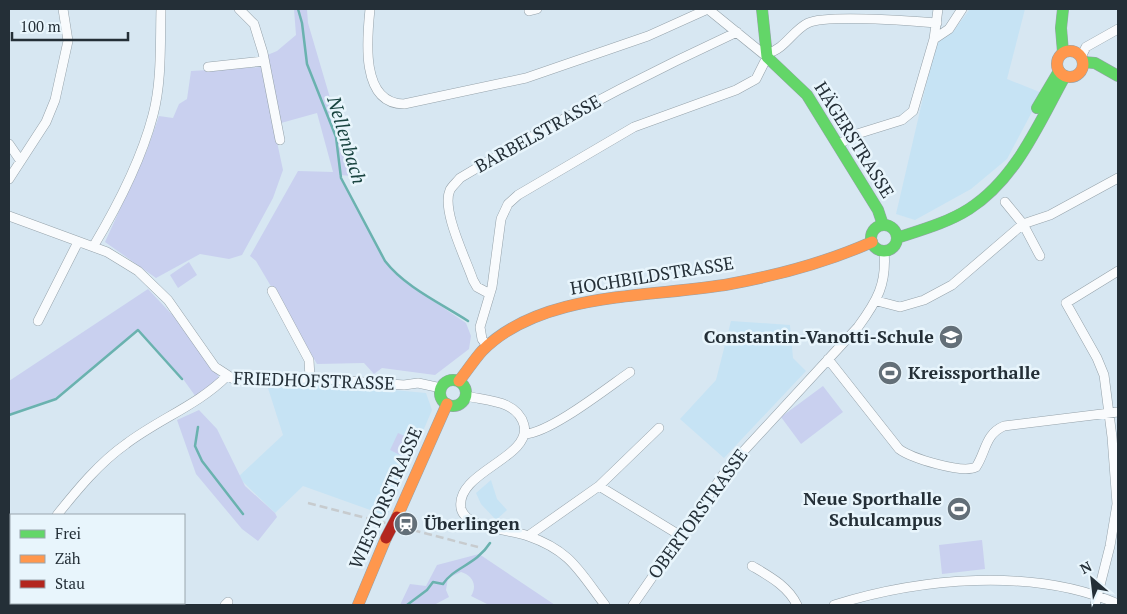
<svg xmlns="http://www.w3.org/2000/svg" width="1127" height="614" font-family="'PT Serif',serif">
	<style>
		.built { fill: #c6e3f4 }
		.green { fill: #c9d0ef }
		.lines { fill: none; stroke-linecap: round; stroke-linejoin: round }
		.stream { stroke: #6ab2af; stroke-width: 2.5 }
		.street-casing { stroke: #95a2aa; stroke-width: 10 }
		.fast-casing { stroke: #95a2aa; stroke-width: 12 }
		.slow-casing { stroke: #95a2aa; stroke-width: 12 }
		.street { stroke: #f9fbfd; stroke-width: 9 }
		.fast { stroke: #63d668; stroke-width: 11 }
		.slow { stroke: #ff974d; stroke-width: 11 }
		.rail { stroke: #c7cbce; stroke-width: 2.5; stroke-dasharray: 8 4; stroke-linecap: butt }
		.jam-bridge-casing { stroke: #95a2aa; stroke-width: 12; stroke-linecap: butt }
		.jam-bridge { stroke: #b3261e; stroke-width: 11 }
		.labels { text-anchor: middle; stroke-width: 5; stroke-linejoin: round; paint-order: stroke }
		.street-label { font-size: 18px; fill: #242f37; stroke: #e8f5fc }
		.poi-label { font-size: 18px; font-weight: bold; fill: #242f37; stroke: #e8f5fc; text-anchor: end }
		.water-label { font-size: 19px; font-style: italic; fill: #194440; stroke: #e8f5fc }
	</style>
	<rect width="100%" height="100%" fill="#d7e7f2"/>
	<path class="built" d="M970,9H1025L1007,79L1042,93L1007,159L971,189L915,220L896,214L936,42L951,34Z
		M731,321L790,325L793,358L806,371L724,458L680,419L716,380Z
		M319,383L426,393L432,410L387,516L303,486L275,513L238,477L283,435L267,385Z
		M491,480L497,499L507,510L496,520L481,504L476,493Z"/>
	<path class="green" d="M294,9H307L308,23L353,176L339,175L385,261L405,282L466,323L471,336L469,349L435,375L382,368L374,374L364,363L317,364L256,261L250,256L298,171L333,172L317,113L281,123L265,56L277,51L296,35Z
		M261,67L283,170L273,198L242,255L229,259L200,254L156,278L105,242L147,150L159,116L173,118L179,104L187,99L191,71Z
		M189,262L197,275L178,288L170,275Z
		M148,289L179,322L219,377L209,389L196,397L183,379L138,329L55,398L9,414V381Z
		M823,386L843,412L801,444L781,417Z
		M199,410L217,429L245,486L275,513L277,517L258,541L242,529L196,474L177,420Z
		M398,433L416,441L408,459L390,450Z
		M982,540L985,569L942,574L939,545Z
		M479,554L555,605H489L471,596C478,585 472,575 461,572L448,578L446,590L449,597L434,605H400L410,584L426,586L437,565Z"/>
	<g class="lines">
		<path class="stream" d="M298,9L302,23L307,64L336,137L341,178L385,261C405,287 440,303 468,321
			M9,415L56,399L138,330L182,379
			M198,427L195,446L202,461L243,514
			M407,605L427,590L433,582L443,584C454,567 476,565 490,543"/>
		<g class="street-casing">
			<path id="street" d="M239,9L254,24L263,53L280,140
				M370,9C367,38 360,104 404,104L526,78L648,36L708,9
				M529,11L537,9
				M934,39L949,29L962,9
				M768,53C785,49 793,30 808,23C827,14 911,21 937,23
				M1081,57L1086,47L1118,29
				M208,67L264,61
				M9,144L20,160
				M839,144L857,134L902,120L913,111L934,39L938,9
				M9,179L46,122L55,100L68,41L63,9
				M1005,202L1023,224L1040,256
				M9,216L107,252L138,271L168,300L215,367L235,380L259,381L310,378L404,385L418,383L441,388
				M93,247C117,207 141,161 153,115C162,81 160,44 161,9
				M272,291L309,360L310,378
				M490,294L477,287L473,280C466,259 441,210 450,190C452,186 457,182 460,178C550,124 642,76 737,32
				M877,301L900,307L924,300L952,285L1023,224L1050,215L1118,178
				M38,321L78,242
				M487,346L482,339L480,327L492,287L501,219L508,204L518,195L634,127L736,90L756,79L767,57L708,9
				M828,359L899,449C911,458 962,474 976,467C986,452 985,434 1004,426L1118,412
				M466,396C487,401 517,400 524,425C532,458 455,472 461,508C465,529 510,529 528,536C571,551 579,571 605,605
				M525,434C550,433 607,388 630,372
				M599,486L659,428
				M57,515C77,490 99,463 126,444C159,419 198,405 227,376
				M528,536L599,486L681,536
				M752,566C769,576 788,586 797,605
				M165,603L167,605
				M154,605L156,603
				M225,605L228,602
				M633,605L727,469L858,327C877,301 887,284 884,251
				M834,605C920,578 1033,567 1118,604
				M1095,605L1110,546L1117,504L1112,437L1104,375L1097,358L1066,303L1118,271"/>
		</g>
		<g class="fast-casing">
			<path id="fast" d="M762,9L767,57L807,95L878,210L883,225
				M1063,9L1061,28L1063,52
				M1083,62L1095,63L1118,76
				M1037,108L1059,71
				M871 238a13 13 0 1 1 26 0a13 13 0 1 1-26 0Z
				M897,238C921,230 947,223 969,209C1016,179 1039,123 1065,76
				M440 393a13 13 0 1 1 26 0a13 13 0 1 1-26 0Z
				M9,592L11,594"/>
		</g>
		<g class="slow-casing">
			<path id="slow" d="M1057 64a13 13 0 1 1 26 0a13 13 0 1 1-26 0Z
				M459,381C467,371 474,360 482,351C542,290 653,298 730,284C779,275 827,262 872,242
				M397,517L447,404
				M26,603L30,605
				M358,605L386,538"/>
		</g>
		<use href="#street" class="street"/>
		<use href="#fast" class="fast"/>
		<use href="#slow" class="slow"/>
		<path class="rail" d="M308,503L478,547"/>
		<g class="jam-bridge-casing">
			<path id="jam-bridge" d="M386,538L397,517"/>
		</g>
		<use href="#jam-bridge" class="jam-bridge"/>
	</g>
	<defs>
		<g id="school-disc" transform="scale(1.25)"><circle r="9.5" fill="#636f78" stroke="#e8f5fc"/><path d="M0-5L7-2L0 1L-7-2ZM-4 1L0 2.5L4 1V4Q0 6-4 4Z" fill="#fff"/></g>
		<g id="stadium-disc" transform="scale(1.25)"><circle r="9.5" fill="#636f78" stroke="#e8f5fc"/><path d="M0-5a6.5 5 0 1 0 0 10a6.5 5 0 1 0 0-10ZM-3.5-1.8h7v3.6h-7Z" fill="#fff"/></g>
		<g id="station-disc" transform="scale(1.25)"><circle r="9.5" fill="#636f78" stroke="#e8f5fc"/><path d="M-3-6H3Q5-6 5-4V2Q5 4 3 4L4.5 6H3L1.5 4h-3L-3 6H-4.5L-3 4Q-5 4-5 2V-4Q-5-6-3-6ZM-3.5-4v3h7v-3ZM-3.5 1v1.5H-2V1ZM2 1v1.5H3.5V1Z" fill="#fff"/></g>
	</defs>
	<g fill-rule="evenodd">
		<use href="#school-disc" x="951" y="337"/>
		<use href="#stadium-disc" x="890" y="373"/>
		<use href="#stadium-disc" x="959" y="509"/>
		<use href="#station-disc" x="406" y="524"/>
	</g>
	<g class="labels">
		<g class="street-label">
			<text transform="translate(538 134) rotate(-29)" y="6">BARBELSTRASSE</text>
			<text transform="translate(854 140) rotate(58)" y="6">HÄGERSTRASSE</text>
			<text transform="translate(652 276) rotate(-9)" y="6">HOCHBILDSTRASSE</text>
			<text transform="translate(314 381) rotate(2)" y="6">FRIEDHOFSTRASSE</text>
			<text transform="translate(386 498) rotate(-66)" y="6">WIESTORSTRASSE</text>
			<text transform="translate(698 514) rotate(-54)" y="6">OBERTORSTRASSE</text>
		</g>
		<g class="poi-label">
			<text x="934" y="343">Constantin-Vanotti-Schule</text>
			<text x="908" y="379" text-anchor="start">Kreissporthalle</text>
			<text x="942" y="505">Neue Sporthalle<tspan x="942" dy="21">Schulcampus</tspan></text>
			<text x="424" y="530" text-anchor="start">Überlingen</text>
		</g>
		<g class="water-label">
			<text transform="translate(347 140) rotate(73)" y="7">Nellenbach</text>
		</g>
	</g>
	<rect width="1127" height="614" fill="none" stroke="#242f37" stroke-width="20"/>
	<rect x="10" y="514" width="175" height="90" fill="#e8f5fc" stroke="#9aa6ad"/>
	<rect x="20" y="530" width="25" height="8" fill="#63d668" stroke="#9aa6ad"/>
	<text x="55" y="539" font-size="15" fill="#242f37">Frei</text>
	<rect x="20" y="555" width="25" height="8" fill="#ff974d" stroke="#9aa6ad"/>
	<text x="55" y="564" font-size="15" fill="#242f37">Zäh</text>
	<rect x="20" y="580" width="25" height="8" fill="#b3261e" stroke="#9aa6ad"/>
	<text x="55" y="589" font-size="15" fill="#242f37">Stau</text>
	<g transform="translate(1092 579) rotate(332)" stroke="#e8f5fc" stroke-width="4" paint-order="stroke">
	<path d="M0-4L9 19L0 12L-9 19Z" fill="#242f37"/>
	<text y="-8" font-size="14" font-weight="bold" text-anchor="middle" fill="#242f37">N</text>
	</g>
	<path d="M12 32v8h116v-8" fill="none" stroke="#242f37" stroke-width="2.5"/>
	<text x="20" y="32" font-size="15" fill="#242f37" stroke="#e8f5fc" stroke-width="4" paint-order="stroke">100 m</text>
</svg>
